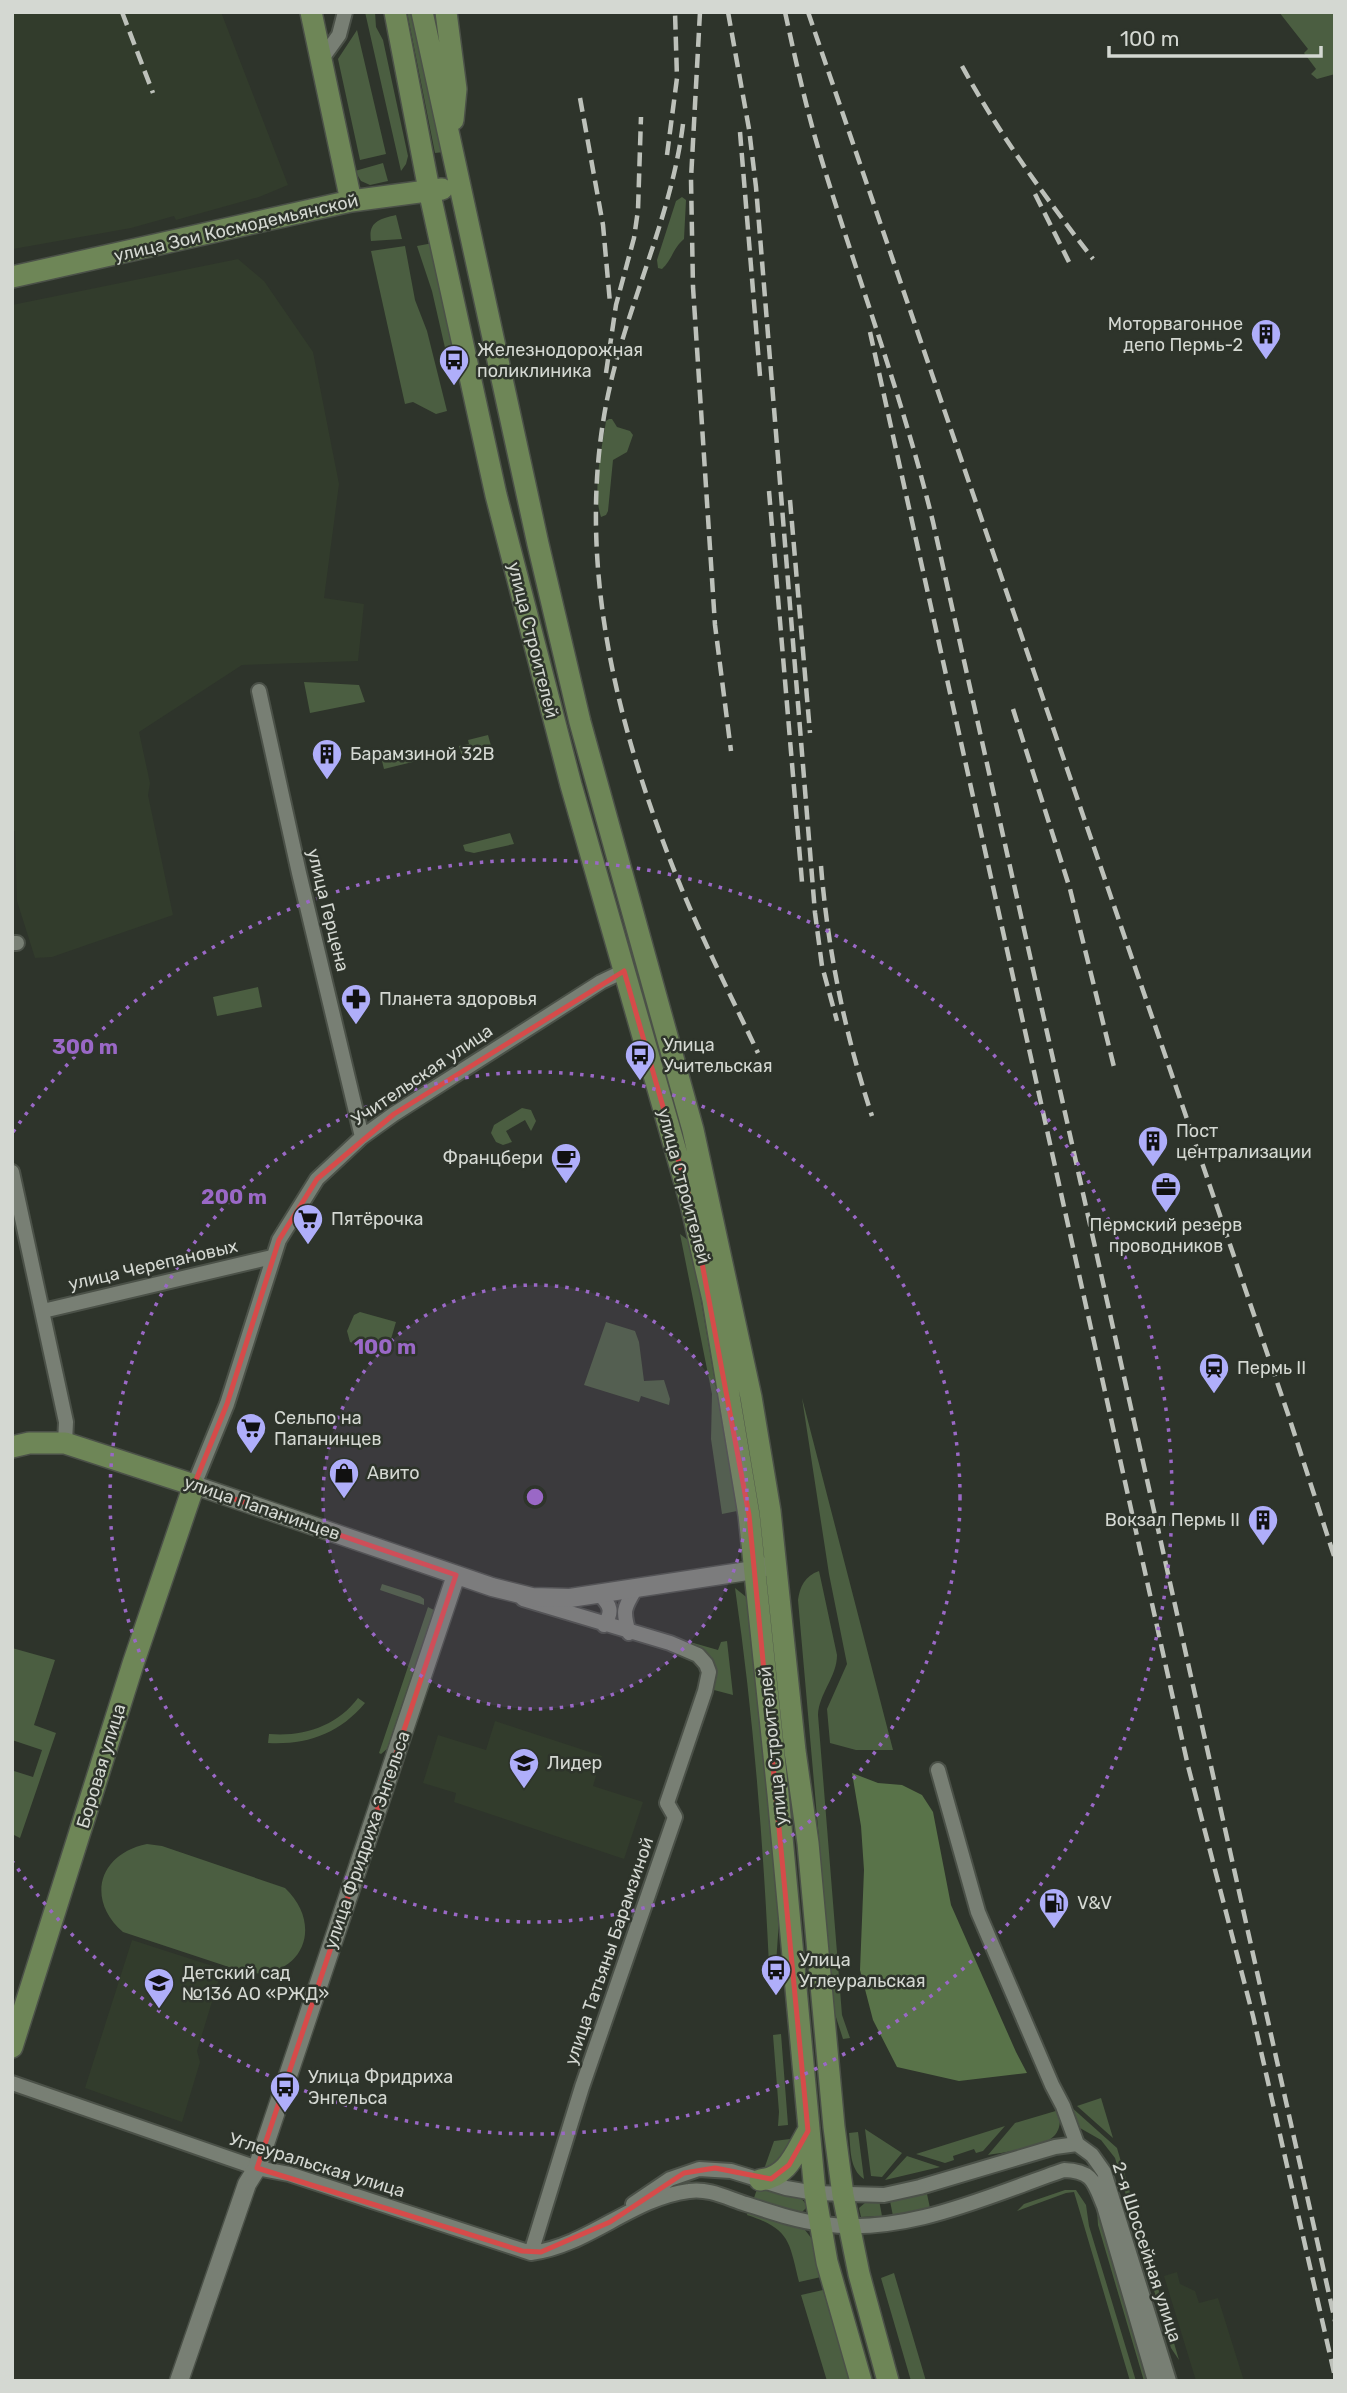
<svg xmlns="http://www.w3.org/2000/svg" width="1347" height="2393" font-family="Rubik,sans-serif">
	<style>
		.built { fill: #323c2c }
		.green { fill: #4b5e41 }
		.forest { fill: #597349 }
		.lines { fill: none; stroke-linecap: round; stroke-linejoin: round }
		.minor-casing { stroke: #4b5148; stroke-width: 18 }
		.tertiary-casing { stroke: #4b5148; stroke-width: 21 }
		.secondary-casing { stroke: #4b5148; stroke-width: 24 }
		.minor { stroke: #787f74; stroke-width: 14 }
		.tertiary { stroke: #787f74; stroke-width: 18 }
		.secondary { stroke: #6e8657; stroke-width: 21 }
		.rail { stroke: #bdc1ba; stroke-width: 4.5; stroke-dasharray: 14 7; stroke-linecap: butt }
		.marked { fill: none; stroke: #d64b4a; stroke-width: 5; stroke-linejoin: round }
		.ring { fill: none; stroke: #9a68c6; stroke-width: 3.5; stroke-dasharray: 3.5 7 }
		.labels { text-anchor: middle; stroke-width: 5; stroke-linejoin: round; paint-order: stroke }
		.street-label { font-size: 18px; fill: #d4d8d2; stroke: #2e342b }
		.poi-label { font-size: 18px; fill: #d4d8d2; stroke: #2e342b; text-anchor: start }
		.centre { fill: #9a68c6; stroke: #2e342b; stroke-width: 3.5 }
		.ring-label { font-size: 21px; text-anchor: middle; font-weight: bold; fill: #9a68c6; stroke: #2e342b; stroke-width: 5; stroke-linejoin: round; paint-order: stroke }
	</style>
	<rect width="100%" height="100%" fill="#2e342b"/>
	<path class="built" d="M12,12H221L288,185L259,197L176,220L174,216L131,228L13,249Z
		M238,259L264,281L313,352L339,484L324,598L364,604L358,661L242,665L139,732L150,783L148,795L173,915L52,957L35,958L17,901L15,831H12V305Z
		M495,1721L602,1756L593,1786L643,1802L624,1859L454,1802L456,1793L423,1783L438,1735L486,1750Z
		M132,1940L222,1969L197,2051L200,2062L182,2122L85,2088Z
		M1177,2272L1180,2284L1195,2291L1199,2303L1218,2298L1244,2381H1196L1164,2276Z"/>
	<path class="green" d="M365,12H375L376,27L383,40L408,156L406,164L401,171Z
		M407,12H414L444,152L435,153Z
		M1279,12H1335V74L1317,79L1311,74L1316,69L1304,53L1308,49Z
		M357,30L386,154L360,160L338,59Z
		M383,163L388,181L370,185L361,181L355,171Z
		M682,197L686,200L684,239C673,248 672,260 662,269L658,268L657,260L676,201Z
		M396,215L402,239L371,241C368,222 379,219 396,215Z
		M433,243L459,358L448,361L432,291L417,246Z
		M405,246L415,300L427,331L447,411L436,414L413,402L405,404L371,251Z
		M609,419H612L617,427L630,431L633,435L627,452L613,460L608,511L606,515L601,517C592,490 602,448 606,421Z
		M304,682L359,685L365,702L310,713Z
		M488,735L492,749L462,757L459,746L469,744L468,740Z
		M431,749L433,757L384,769L382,761Z
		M510,833L514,844L474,853L465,851L463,845Z
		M258,987L262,1007L217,1016L213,997Z
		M522,1108L531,1110L536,1121L531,1131L525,1120L506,1131L512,1142L503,1145L496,1142L491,1133L494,1125Z
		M680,1234L688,1240L699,1288L737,1511L722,1514L711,1439L712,1394Z
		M360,1312L396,1322L386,1356L350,1342L347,1331L354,1315Z
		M606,1322L635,1331L639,1342L644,1381L664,1380L670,1399L669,1405L641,1396L639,1402L584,1385Z
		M802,1398L893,1750H856L830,1743L827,1709L847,1664L829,1574Z
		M819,1571L837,1655C837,1677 819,1693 818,1715L842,2015L850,2038L843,2039L834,2011L798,1600C800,1586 805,1576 819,1571Z
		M382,1584L420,1596L424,1599V1605L380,1590Z
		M735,1588L750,1600L780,1906L776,1964L769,1965C763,1839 753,1712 735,1588Z
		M428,1607L434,1610L387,1749L381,1754L379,1753Z
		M676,1638L718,1650L721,1642L727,1641L733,1695L714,1690L715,1670Z
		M12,1648L55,1660L34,1725L56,1733L20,1838L12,1834V1778L14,1771L33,1777L42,1750L12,1740Z
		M358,1698L365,1703C339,1734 307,1745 268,1743L269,1734C304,1737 337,1726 358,1698Z
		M147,1844L162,1846L285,1888C325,1926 302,1979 247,1973L123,1932C86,1900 98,1854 147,1844Z
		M781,2034L788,2125L778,2126L779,2112L773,2035Z
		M1101,2098L1113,2138L1077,2106Z
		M1070,2106L1117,2148L1179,2360L1171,2348L1115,2158L1101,2140L1080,2128Z
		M1059,2110C1060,2118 1061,2125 1057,2132C1049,2148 1004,2152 988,2155L1015,2123Z
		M1005,2126L983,2151L976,2153L974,2149L953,2156L954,2160L945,2163L916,2154Z
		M865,2129L902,2153L882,2177L871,2176Z
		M858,2132L864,2179C849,2169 851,2149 849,2133Z
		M790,2139L785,2158L763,2172L774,2141Z
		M907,2156L940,2167L885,2180Z
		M758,2186C773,2190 802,2191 807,2207L802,2212H796L753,2201Z
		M1065,2190H1076L1086,2205L1089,2226L1136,2381H1130L1074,2192L1066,2193L1017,2211L1024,2204Z
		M927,2194L930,2208L893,2216L890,2201Z
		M879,2200L882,2216L861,2217L859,2208L866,2202Z
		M1097,2210L1147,2381H1144L1098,2225Z
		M748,2211L805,2230L812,2239L821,2277L799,2282C789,2241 790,2229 747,2215Z
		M894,2273L926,2381H911L881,2278Z
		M823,2290L846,2369L849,2381H827L801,2295Z"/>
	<path class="forest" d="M852,1773L878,1783L902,1785L922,1795L933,1812L951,1905L1016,2052L1027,2073L959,2081L897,2067L873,2020L860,1970L864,1870L861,1826Z"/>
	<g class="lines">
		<g class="minor-casing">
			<path id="minor" d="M321,60L339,35L345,12
				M259,691L299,873L362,1137
				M12,943H17
				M12,1172L66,1422L65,1443
				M43,1311L272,1257
				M194,1485L227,1404L279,1240L317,1179L362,1137L394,1114L601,982L624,971
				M599,1594C611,1605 613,1612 604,1625
				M523,1599L670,1643L698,1655L706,1664L709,1672L705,1691L667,1803L675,1817L582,2087L531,2253
				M629,1633C622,1610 624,1608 636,1588
				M938,1770L978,1912L1052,2085L1063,2106L1077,2144
				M12,2083L257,2168L289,2174L531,2253C588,2246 632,2198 689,2191C709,2188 727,2198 746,2204C771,2212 797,2221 823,2224C905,2236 988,2196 1064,2170C1093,2171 1094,2182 1104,2206L1155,2381
				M1077,2144L1092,2155L1104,2172L1169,2381
				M633,2204L670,2179L699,2169L731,2171L786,2188L815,2193L884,2195L920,2187L1055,2147L1077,2144"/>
		</g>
		<g class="tertiary-casing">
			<path id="tertiary" d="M194,1485L492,1587L532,1597L570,1598L754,1570L768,1566
				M179,2381L247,2184L257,2168L456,1575"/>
		</g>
		<g class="secondary-casing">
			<path id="secondary" d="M311,12L351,201
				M395,12L429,190L496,495L571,785L691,1204L713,1300L749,1515L778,1794L815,2193L827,2262L861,2381
				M422,12L538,544L580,722L693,1130L751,1397L770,1511L795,1751L808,1843L834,2127L843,2195L859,2274L888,2381
				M446,12L456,89L453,120
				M12,277L351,201L442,189
				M12,1447L29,1443H65L194,1485L133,1664L12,2047
				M760,2180C788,2177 795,2153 808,2131"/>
		</g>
		<use href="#minor" class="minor"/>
		<use href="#tertiary" class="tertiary"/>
		<use href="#secondary" class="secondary"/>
		<path class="rail" d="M122,12L153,93
			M700,12L691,179L693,287L715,625L731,751
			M728,12L749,129L756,187L815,913L822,966L837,1021
			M785,12C796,62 807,112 822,161C859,282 903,399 933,522L1335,2321
			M808,12L1289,1417L1335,1559
			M962,66C999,134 1045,197 1093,259
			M580,98L603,225L610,303
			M683,124C671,221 624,310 606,405C576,564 617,727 676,875C700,935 730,994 758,1053
			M740,132L760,376
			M667,155L677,78L675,12
			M1035,194L1069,262
			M870,332L1188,1766L1253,2016L1335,2377
			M606,373L616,305L634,238L638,210L641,117
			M769,491L802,882
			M790,500L810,733
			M1013,709L1070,889L1115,1071
			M821,866C828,952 845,1034 872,1116"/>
	</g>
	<path class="marked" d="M624,971L691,1204L749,1515L808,2131L789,2165L771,2179L715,2168L684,2173L610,2222L541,2252L522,2251L257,2168L456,1575L194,1485L227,1404L279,1240L317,1179L394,1114Z"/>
	<circle cx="535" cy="1497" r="212" fill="#9a68c6" fill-opacity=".12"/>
	<g class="ring">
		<circle cx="535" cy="1497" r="212"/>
		<circle cx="535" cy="1497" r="425"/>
		<path d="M13 1132A637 637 0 1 1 13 1862"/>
	</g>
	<defs>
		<g id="building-pin" transform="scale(1.575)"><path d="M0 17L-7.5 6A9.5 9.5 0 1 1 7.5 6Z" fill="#afaefa" stroke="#2e342b"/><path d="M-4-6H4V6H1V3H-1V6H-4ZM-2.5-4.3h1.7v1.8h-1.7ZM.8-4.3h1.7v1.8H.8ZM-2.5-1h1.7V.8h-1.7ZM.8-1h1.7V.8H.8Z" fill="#111"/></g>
		<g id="bus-pin" transform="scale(1.575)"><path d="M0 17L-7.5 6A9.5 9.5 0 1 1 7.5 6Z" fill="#afaefa" stroke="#2e342b"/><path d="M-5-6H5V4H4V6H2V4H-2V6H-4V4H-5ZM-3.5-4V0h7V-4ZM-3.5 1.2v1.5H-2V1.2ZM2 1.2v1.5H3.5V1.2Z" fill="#111"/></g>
		<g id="pharmacy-pin" transform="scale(1.575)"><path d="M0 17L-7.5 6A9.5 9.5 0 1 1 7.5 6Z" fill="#afaefa" stroke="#2e342b"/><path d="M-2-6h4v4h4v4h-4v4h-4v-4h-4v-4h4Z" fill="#111"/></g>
		<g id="cafe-pin" transform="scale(1.575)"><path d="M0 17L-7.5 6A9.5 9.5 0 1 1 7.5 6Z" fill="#afaefa" stroke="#2e342b"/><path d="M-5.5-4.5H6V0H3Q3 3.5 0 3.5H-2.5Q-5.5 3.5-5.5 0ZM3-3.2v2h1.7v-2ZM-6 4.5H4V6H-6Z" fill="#111"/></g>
		<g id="office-pin" transform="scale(1.575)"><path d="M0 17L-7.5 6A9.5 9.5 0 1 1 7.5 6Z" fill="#afaefa" stroke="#2e342b"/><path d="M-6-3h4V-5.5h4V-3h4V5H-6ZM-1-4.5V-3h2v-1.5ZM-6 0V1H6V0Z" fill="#111"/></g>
		<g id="supermarket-pin" transform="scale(1.575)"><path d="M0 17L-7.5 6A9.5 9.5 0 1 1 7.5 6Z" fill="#afaefa" stroke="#2e342b"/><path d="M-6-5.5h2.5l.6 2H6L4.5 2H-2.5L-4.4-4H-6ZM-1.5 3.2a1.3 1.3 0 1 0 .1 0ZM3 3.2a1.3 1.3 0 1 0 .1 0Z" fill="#111"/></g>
		<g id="station-pin" transform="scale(1.575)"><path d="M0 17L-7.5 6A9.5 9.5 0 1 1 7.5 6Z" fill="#afaefa" stroke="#2e342b"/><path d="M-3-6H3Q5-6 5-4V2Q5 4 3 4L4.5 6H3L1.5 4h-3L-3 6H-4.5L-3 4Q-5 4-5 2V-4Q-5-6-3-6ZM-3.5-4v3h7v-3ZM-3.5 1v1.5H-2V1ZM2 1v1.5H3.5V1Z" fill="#111"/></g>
		<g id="shop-pin" transform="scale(1.575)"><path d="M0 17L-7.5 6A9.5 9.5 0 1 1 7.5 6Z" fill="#afaefa" stroke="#2e342b"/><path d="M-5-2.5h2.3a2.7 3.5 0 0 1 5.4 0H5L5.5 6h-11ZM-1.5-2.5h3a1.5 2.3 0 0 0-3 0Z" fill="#111"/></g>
		<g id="school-pin" transform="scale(1.575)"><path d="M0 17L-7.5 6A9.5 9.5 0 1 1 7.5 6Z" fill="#afaefa" stroke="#2e342b"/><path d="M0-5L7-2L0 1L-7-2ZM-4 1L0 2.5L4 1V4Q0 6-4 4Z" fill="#111"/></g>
		<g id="fuel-pin" transform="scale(1.575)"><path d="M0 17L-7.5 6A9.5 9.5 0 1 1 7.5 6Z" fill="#afaefa" stroke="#2e342b"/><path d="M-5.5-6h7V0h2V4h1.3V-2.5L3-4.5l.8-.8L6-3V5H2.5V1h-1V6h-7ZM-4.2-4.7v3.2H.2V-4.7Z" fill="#111"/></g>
	</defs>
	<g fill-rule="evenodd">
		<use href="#building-pin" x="1266" y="334"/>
		<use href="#bus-pin" x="454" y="360"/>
		<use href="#building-pin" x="327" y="754"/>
		<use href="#pharmacy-pin" x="356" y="999"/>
		<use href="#bus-pin" x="640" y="1055"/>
		<use href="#building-pin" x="1153" y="1141"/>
		<use href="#cafe-pin" x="566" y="1158"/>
		<use href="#office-pin" x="1166" y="1187"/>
		<use href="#supermarket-pin" x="308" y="1219"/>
		<use href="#station-pin" x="1214" y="1368"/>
		<use href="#supermarket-pin" x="251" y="1428"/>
		<use href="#shop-pin" x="344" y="1473"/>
		<use href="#building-pin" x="1263" y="1520"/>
		<use href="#school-pin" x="524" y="1763"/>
		<use href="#fuel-pin" x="1054" y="1903"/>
		<use href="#bus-pin" x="776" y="1970"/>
		<use href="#school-pin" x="159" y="1983"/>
		<use href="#bus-pin" x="285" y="2087"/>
	</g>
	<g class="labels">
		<g class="street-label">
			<text transform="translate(236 228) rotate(-13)" y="6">улица Зои Космодемьянской</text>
			<text transform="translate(533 640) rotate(76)" y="6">улица Строителей</text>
			<text transform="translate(328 910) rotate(76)" y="6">улица Герцена</text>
			<text transform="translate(422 1075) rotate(-34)" y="6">Учительская улица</text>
			<text transform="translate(684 1186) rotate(75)" y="6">улица Строителей</text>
			<text transform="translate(153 1265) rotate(-13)" y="6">улица Черепановых</text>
			<text transform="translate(262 1508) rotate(19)" y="6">улица Папанинцев</text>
			<text transform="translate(773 1746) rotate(-96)" y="6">улица Строителей</text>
			<text transform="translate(101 1766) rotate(-73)" y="6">Боровая улица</text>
			<text transform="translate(367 1840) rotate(-71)" y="6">улица Фридриха Энгельса</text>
			<text transform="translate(609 1951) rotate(-71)" y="6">улица Татьяны Барамзиной</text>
			<text transform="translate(317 2165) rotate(17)" y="6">Углеуральская улица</text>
			<text transform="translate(1147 2252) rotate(72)" y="6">2-я Шоссейная улица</text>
		</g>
		<g class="poi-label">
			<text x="1243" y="330" text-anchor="end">Моторвагонное<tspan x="1243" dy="21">депо Пермь-2</tspan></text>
			<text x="477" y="356">Железнодорожная<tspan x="477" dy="21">поликлиника</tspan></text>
			<text x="350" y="760">Барамзиной 32В</text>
			<text x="379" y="1005">Планета здоровья</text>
			<text x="663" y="1051">Улица<tspan x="663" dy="21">Учительская</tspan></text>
			<text x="1176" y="1137">Пост<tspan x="1176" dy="21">централизации</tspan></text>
			<text x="543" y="1164" text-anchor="end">Францбери</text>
			<text x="331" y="1225">Пятёрочка</text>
			<text x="1166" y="1231" text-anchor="middle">Пермский резерв<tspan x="1166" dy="21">проводников</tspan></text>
			<text x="1237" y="1374">Пермь II</text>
			<text x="274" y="1424">Сельпо на<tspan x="274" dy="21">Папанинцев</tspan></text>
			<text x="367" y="1479">Авито</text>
			<text x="1240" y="1526" text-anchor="end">Вокзал Пермь II</text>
			<text x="547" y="1769">Лидер</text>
			<text x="1077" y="1909">V&amp;V</text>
			<text x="799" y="1966">Улица<tspan x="799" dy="21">Углеуральская</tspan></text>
			<text x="182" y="1979">Детский сад<tspan x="182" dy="21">№136 АО «РЖД»</tspan></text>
			<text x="308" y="2083">Улица Фридриха<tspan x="308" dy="21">Энгельса</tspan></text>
		</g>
	</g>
	<circle cx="535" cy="1497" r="10" class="centre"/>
	<g class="ring-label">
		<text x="85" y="1054">300 m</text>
		<text x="234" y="1204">200 m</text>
		<text x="385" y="1354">100 m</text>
	</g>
	<rect width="1347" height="2393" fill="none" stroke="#d4d8d2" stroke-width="28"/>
	<path d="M1109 46v10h212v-10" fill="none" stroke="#d4d8d2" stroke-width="3.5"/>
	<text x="1120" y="46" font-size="21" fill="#d4d8d2" stroke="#2e342b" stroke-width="5" paint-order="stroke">100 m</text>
</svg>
